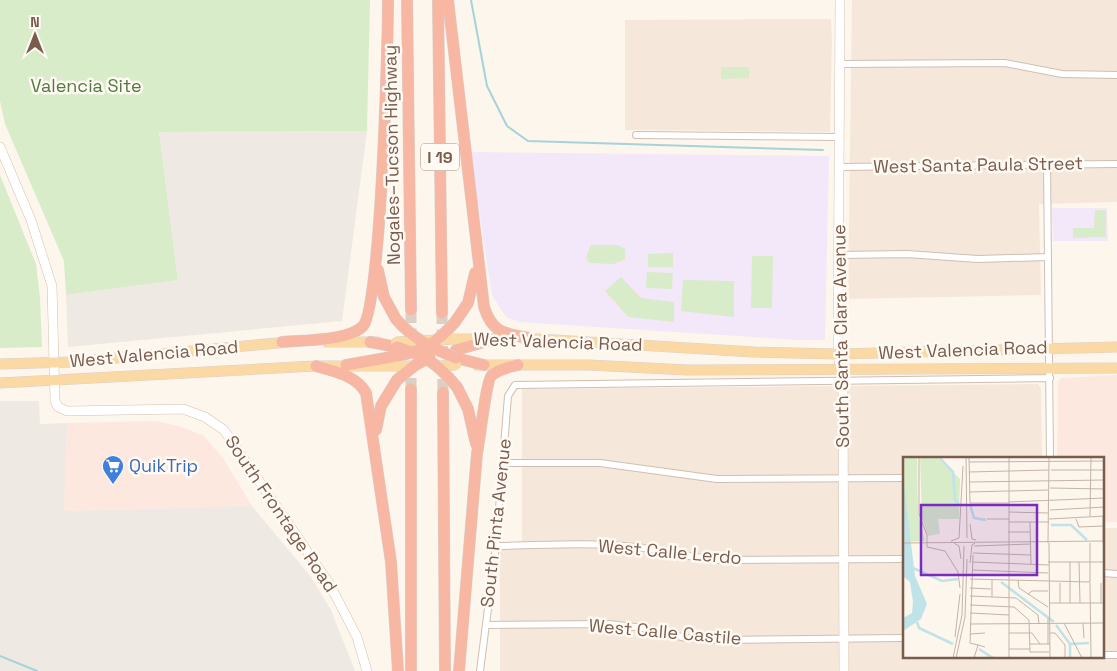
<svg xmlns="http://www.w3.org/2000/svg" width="1117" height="671" font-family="'Space Grotesk',sans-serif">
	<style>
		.residential { fill: #f5e8da }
		.commercial { fill: #fde8e0 }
		.industrial { fill: #efe9e4 }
		.education { fill: #f3e8fa }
		.green { fill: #d8ecc9 }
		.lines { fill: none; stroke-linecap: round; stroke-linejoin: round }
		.stream { stroke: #a5d3da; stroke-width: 2 }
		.highway-tunnel { stroke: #dcd0c4; stroke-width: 11; stroke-dasharray: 11 5.5; stroke-linecap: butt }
		.street-casing { stroke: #d1beb0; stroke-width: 8 }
		.secondary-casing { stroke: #d6c0b0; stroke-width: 10 }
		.primary-casing { stroke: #dad1cd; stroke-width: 11 }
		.highway-casing { stroke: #dad1cd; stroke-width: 12 }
		.street { stroke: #fff; stroke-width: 6 }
		.secondary { stroke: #fff; stroke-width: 9 }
		.primary { stroke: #fbd9a5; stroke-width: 10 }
		.highway { stroke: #f7b7a3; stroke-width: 11 }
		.primary-bridge-casing { stroke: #dad1cd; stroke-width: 11; stroke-linecap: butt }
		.highway-bridge-casing { stroke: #dad1cd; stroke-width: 12; stroke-linecap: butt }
		.primary-bridge { stroke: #fbd9a5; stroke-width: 10 }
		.highway-bridge { stroke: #f7b7a3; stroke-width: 11 }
		.labels { text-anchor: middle; stroke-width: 5; stroke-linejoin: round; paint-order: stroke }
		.shield { fill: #fffaf3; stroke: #a28b7f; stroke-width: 1 }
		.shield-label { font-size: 16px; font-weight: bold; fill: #7a5c4d }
		.park-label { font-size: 18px; fill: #537a41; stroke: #fffaf3 }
		.street-label { font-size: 18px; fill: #7a5c4d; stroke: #fffaf3 }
		.shop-label { font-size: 18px; fill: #366cbe; stroke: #fffaf3; text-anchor: start }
		.inset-river { fill: none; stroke: #bfe3e8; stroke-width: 2.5 }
		.inset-road { fill: none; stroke: #c5b3a7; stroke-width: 1 }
		.view { fill: #7b2cbf; fill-opacity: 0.15; stroke: #7b2cbf; stroke-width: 2.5 }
		.inset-edge { fill: none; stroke: #7a5c4d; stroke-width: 2.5 }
	</style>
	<rect width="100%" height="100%" fill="#fdf6ec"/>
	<path class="residential" d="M852,0H1117V202L1039,204L1041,295L848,299Z
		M831,19L832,39L830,132L625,130V20Z
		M1038,384L1041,389L1042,458H904V657H1103V528H1117V671H500V548H522V389Z"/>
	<path class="commercial" d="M1117,375V522H1103V458H1057L1058,382L1061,378Z
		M156,421L182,427L204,436L223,458L252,506L64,511L67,423Z"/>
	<path class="industrial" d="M367,131L342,321L68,347L66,295L178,280L159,132Z
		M0,401H39L40,424L67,423L64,511L252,506L311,577L331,610L355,671H0Z"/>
	<path class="education" d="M470,152L829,156L825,340H797L519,322L506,317L492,295Z
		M1052,208H1107L1108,241H1053Z"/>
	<path class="green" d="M0,0H370L367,131L159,132L178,280L66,295L64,261L5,124L0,101Z
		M721,67H749V78L721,79Z
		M0,175L36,264L40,297L42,347L0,348Z
		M1095,210H1106V237L1073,238V228H1094Z
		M591,245H618L625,249V259L614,264L589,263L586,257Z
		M673,253V267H648V254Z
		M752,256H773L772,308H751Z
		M647,272L673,273L672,289L646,288Z
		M621,277L641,298L674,302V322L628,317L605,291Z
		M683,280L734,281V317L681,311Z"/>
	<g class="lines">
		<path class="stream" d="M471,0L487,86L507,126L528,141L823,150
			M0,656L37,671"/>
		<path class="highway-tunnel" d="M442,313L443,392
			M411,389V310"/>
		<g class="street-casing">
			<path id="street" d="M840,64L1005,63L1062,74L1117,75
				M636,135L839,137
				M1047,165L1050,458
				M839,167L1117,164
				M839,255L907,254L978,259L1048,257
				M503,463H600L717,479L904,478
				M496,546C543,545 589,542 636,547C664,550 691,558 720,560L904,559
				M1103,573L1117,574
				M486,625L609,624L644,628L686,638L722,640L904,638
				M1103,655H1117
				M480,671L496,546L508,396L515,385L1050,378"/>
		</g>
		<g class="secondary-casing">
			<path id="secondary" d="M840,0L838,354L843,386L844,671
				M0,147L31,220L52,286L55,401L58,407L67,411L183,409L205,417L224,430L329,583L357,637L367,671"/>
		</g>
		<g class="primary-casing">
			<path id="primary" d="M522,338L754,352L838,354L1117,347
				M456,339H487
				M327,342H378
				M0,364L72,362L288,342
				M477,365H589L687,370L1117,368
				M0,383L315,366H397"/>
		</g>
		<g class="highway-casing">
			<path id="highway" d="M407,0L411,310
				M438,0L442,313
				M448,0L484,307C493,334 504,333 530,338
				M378,270L384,297L396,319
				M455,322L468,303L475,273
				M282,342C303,340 349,341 363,326C381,307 388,42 388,0
				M370,342L397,347
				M456,350L498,338
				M456,358L484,365
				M346,365L397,356
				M316,366C335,372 356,375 366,393L391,562L398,671
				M457,387L468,409L476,444
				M443,392L445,671
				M376,430L381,406L397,380
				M411,671V389
				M459,671L477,453C480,440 486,380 492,375C499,369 510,367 518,365"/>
		</g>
		<use href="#street" class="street"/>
		<use href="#secondary" class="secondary"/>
		<use href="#primary" class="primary"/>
		<use href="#highway" class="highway"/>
		<g class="primary-bridge-casing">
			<path id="primary-bridge" d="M396,342L456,339
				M397,366H414
				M439,366L456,365"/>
		</g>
		<g class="highway-bridge-casing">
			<path id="highway-bridge" d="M396,319C413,339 432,348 456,358
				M397,347C427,357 436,362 457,387
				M397,356C423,351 437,343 455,322
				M397,380L414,366L430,357"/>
		</g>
		<use href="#primary-bridge" class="primary-bridge"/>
		<use href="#highway-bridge" class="highway-bridge"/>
	</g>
	<defs>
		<g id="supermarket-pin" transform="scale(1.125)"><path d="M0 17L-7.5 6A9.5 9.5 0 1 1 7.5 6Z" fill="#3f7fe0" stroke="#fffaf3"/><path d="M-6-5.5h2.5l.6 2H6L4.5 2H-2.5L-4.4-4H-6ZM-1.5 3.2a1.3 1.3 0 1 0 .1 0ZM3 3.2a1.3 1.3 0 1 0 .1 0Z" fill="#fff"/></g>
	</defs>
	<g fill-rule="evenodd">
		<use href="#supermarket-pin" x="113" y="466"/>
	</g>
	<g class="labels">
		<rect class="shield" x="421" y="143.5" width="38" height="27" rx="4"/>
		<g class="shield-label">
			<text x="440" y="163">I 19</text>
		</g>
		<g class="park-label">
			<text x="86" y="92">Valencia Site</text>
		</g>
		<g class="street-label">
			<text transform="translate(392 155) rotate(-91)" y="6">Nogales–Tucson Highway</text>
			<text transform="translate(978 165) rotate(-1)" y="6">West Santa Paula Street</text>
			<text transform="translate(841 336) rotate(-91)" y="6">South Santa Clara Avenue</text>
			<text transform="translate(558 342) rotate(2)" y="6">West Valencia Road</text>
			<text transform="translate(963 350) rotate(-2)" y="6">West Valencia Road</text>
			<text transform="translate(154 354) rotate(-5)" y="6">West Valencia Road</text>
			<text transform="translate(281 514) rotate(56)" y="6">South Frontage Road</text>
			<text transform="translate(496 523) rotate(-84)" y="6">South Pinta Avenue</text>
			<text transform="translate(670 552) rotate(5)" y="6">West Calle Lerdo</text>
			<text transform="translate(665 632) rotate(5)" y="6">West Calle Castile</text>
		</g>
		<g class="shop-label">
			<text x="129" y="472">QuikTrip</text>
		</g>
	</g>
	<g transform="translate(903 457)">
		<rect width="201" height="201" fill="#fdf6ec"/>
		<path d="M0,0H14L15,55L22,84L0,85ZM17,0H34L57,22L56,62H35L37,77L25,79L19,61Z" fill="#d8ecc9"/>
		<path d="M0,20L12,119L24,147L18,162L0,174V161L9,156L10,145L7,125L0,119Z" fill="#bfe3e8"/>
		<path class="inset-river" d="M36,0L50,15L52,43L56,47M67,47L71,61L83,63M148,68H168L184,83M10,111L39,124L55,122M98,125L151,165M14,165L16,171L50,187M153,168L167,187V201M167,187L186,186M76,192L90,201"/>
		<path class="inset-road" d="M16,0V57L24,78V90L42,94L55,115L57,131M63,0L64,81M66,0L67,46H106M106,0V201M66,5L202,4M148,13H202M66,15L146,13M66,25L202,23M147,31L202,32M66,35L145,33M106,45L202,41M147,53L202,50M106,55L145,56M187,59L188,0M200,59V86M84,62H106M146,62L202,59M173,62L176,70L200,69M106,65H146M127,65L128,108M67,67L69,82L73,83M105,75H127M48,84L56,81L60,9M0,86L202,84M51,86L56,89L58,102M145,86L146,0M146,86L147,201M187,86V125M71,89L127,87M70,96L128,98M70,98L67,186L75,188M70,105L146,108M145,105H202M167,105V146M176,105L177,146M67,106L69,88L72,86M69,113L145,116M67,122L187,125M89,123V140M115,123L116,131L145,150M157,126V146M187,126L188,201M198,126V146M67,131L88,132M125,137L129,134H145M67,139L113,141L135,158L136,167M147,146H202M67,148L111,150L126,163L127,195H146M67,156L106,158M161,166L179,201M180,166L181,181M67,167L202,166M106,176H129L137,187M147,176H152L162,188V201M67,177L82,176M52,180L57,137M126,187H147M145,187V161M106,192H127M50,201L59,158L61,89M53,201L62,160L64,102M71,201L75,188L82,190"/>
		<path class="view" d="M18,48H134V118H18Z"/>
		<rect width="201" height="201" class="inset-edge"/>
	</g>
	<g transform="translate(35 35)" stroke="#fffaf3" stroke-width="4" paint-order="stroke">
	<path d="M0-4L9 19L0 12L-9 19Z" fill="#7a5c4d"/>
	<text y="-8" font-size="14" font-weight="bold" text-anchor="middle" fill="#7a5c4d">N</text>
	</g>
</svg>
